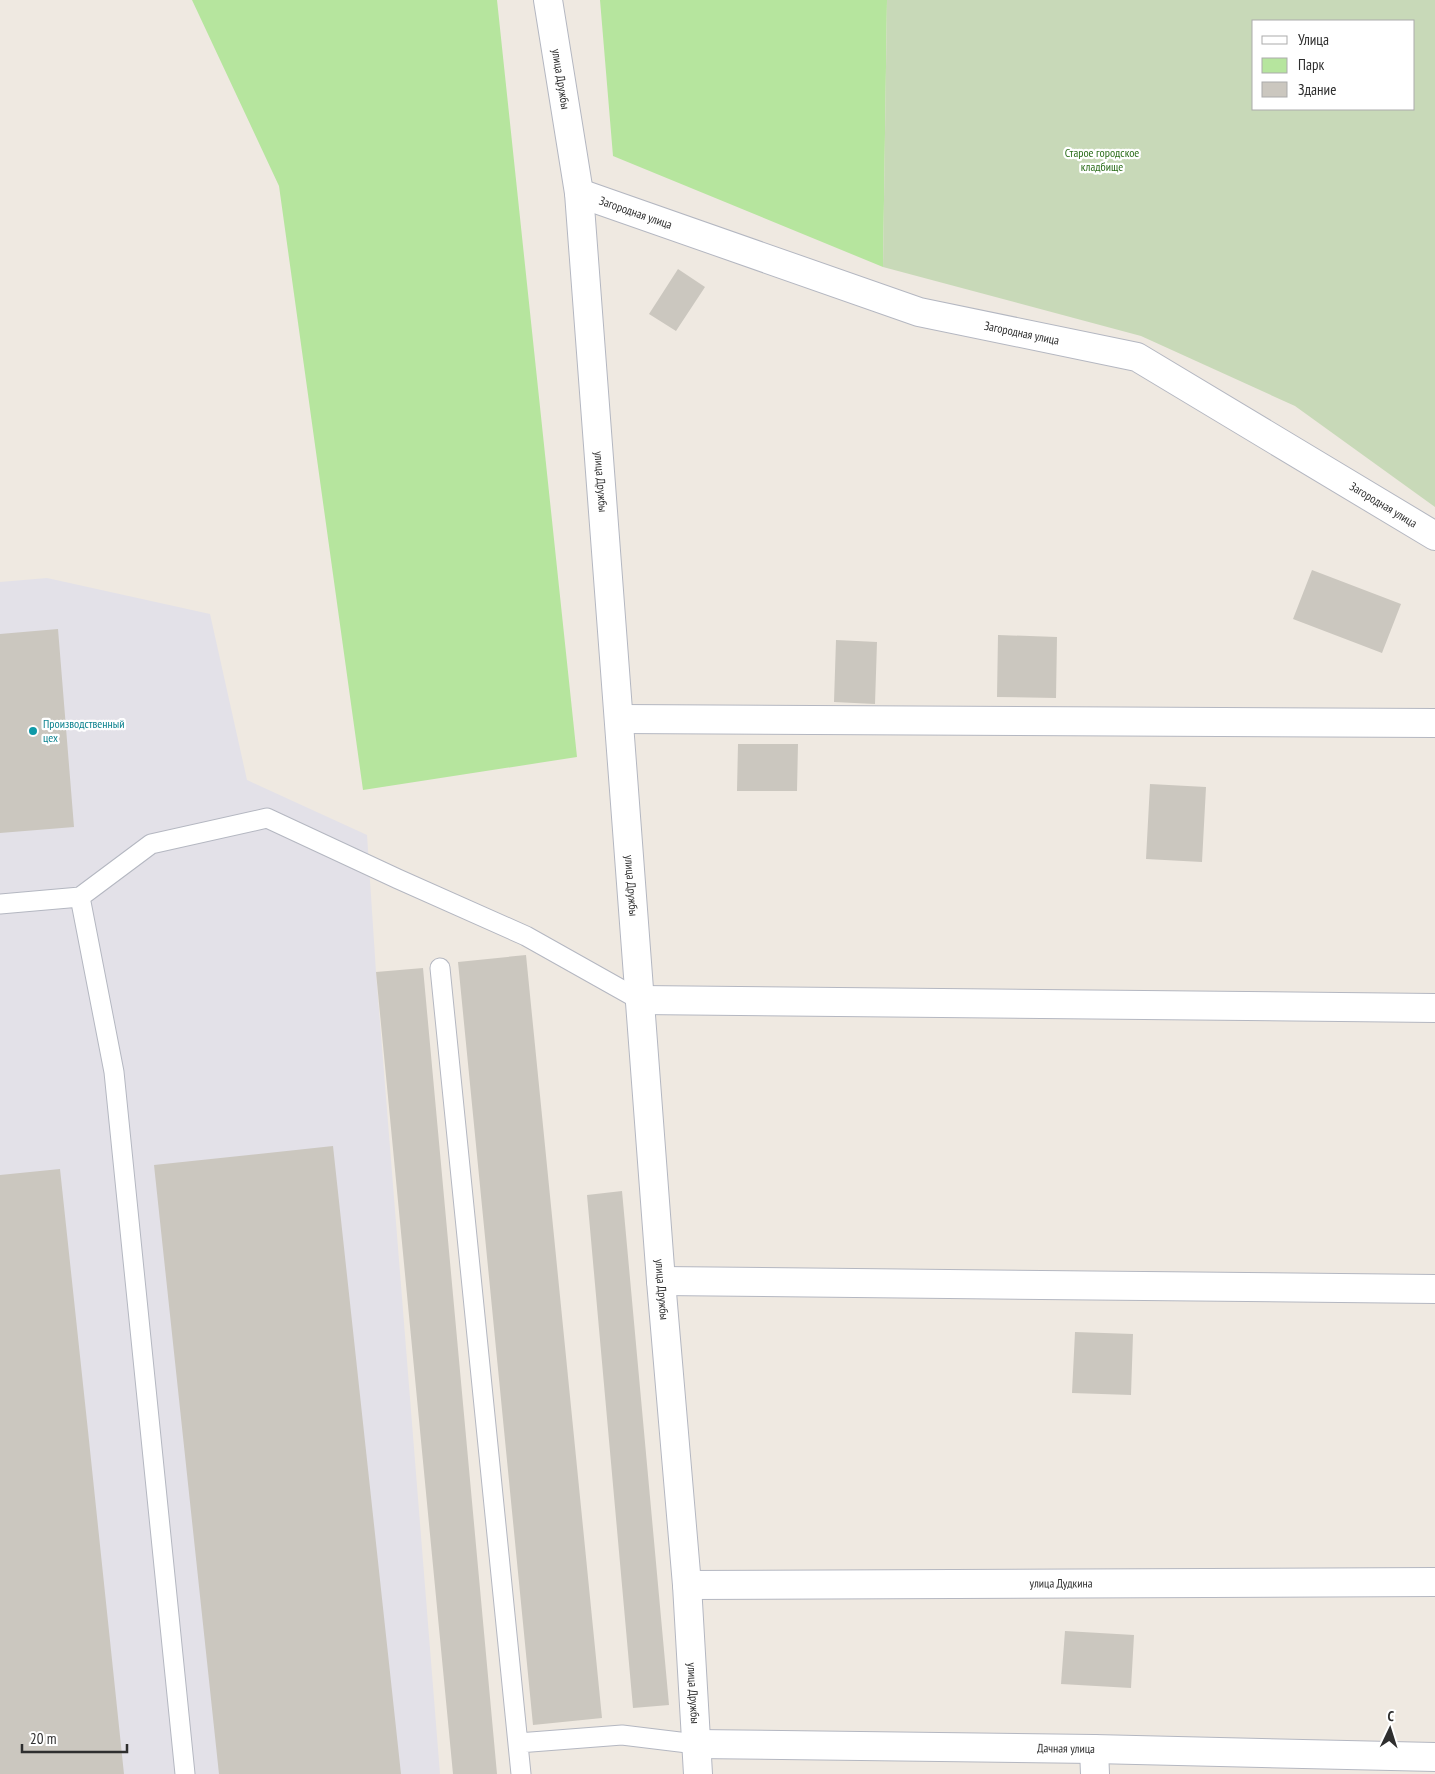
<svg xmlns="http://www.w3.org/2000/svg" width="1435" height="1774" font-family="'PT Sans Narrow',sans-serif">
	<style>
		.industrial { fill: #e3e1e8 }
		.green { fill: #b6e59e }
		.cemetery { fill: #c8d9b8; fill-rule: evenodd }
		.building { fill: #cbc7bf }
		.lines { fill: none; stroke-linecap: round; stroke-linejoin: round }
		.lane-casing { stroke: #b4b7c1; stroke-width: 21 }
		.street-casing { stroke: #b4b7c1; stroke-width: 30 }
		.lane { stroke: #fff; stroke-width: 19 }
		.street { stroke: #fff; stroke-width: 28 }
		.culture-dot { fill: #0f9aa8; stroke: #fff; stroke-width: 2 }
		.labels { text-anchor: middle; stroke-width: 4.5; stroke-linejoin: round; paint-order: stroke }
		.street-label { font-size: 12px; fill: #2e2e2e; stroke: #fff }
		.park-label { font-size: 12px; fill: #2c6e1b; stroke: #fff }
		.culture-label { font-size: 12px; fill: #0d838f; stroke: #fff; text-anchor: start }
	</style>
	<rect width="100%" height="100%" fill="#efe9e1"/>
	<path class="industrial" d="M47,578L210,614L247,780L367,835L376,972L440,1774H0V582Z"/>
	<path class="green" d="M192,0H497L577,757L363,790L279,186Z
		M600,0H887L883,267L613,156Z"/>
	<path class="cemetery" d="M887,0H1435V507L1295,406L1141,336L883,267ZM1254,21H1414V109H1254Z"/>
	<path class="building" d="M678,269L705,287L676,331L649,314Z
		M1312,570L1401,604L1382,653L1293,619Z
		M58,629L74,827L0,833V634Z
		M998,635L1057,637L1056,698L997,697Z
		M836,640L877,642L875,704L834,702Z
		M738,744H798L797,791H737Z
		M1150,784L1206,787L1202,862L1146,859Z
		M526,955L602,1718L533,1725L458,962Z
		M423,968L497,1774H453L376,972Z
		M333,1146L401,1774H219L154,1165Z
		M60,1169L88,1431L124,1774H0V1175Z
		M622,1191L669,1705L633,1708L587,1195Z
		M1075,1332L1133,1334L1131,1395L1072,1393Z
		M1065,1631L1134,1635L1131,1688L1061,1684Z"/>
	<g class="lines">
		<g class="lane-casing">
			<path id="lane" d="M80,897L114,1072L185,1774
				M0,904L80,897L151,844L267,818L398,879L526,936L640,1000
				M440,968L521,1774
				M518,1743L622,1735L696,1744"/>
		</g>
		<g class="street-casing">
			<g id="street">
				<path id="s1" d="M548,0L579,193L661,1281L687,1585L698,1774"/>
				<path id="s2" d="M579,193L919,312L1137,357L1435,536"/>
				<path d="M619,719L1435,723"/>
				<path d="M640,1000L1435,1008"/>
				<path d="M661,1281L1435,1289"/>
				<path id="s3" d="M687,1585L1435,1582"/>
				<path id="s4" d="M696,1744L1094,1749L1435,1757"/>
				<path d="M1094,1749L1095,1774"/>
			</g>
		</g>
		<use href="#lane" class="lane"/>
		<use href="#street" class="street"/>
	</g>
	<circle class="culture-dot" cx="33" cy="731" r="5"/>
	<g class="labels">
		<g class="street-label">
			<text dy="4" stroke="none"><textPath href="#s1" startOffset="80">улица Дружбы</textPath></text>
			<text dy="4" stroke="none"><textPath href="#s2" startOffset="60">Загородная улица</textPath></text>
			<text dy="4" stroke="none"><textPath href="#s2" startOffset="465">Загородная улица</textPath></text>
			<text dy="4" stroke="none"><textPath href="#s1" startOffset="485">улица Дружбы</textPath></text>
			<text dy="4" stroke="none"><textPath href="#s2" startOffset="870">Загородная улица</textPath></text>
			<text dy="4" stroke="none"><textPath href="#s1" startOffset="890">улица Дружбы</textPath></text>
			<text dy="4" stroke="none"><textPath href="#s1" startOffset="1295">улица Дружбы</textPath></text>
			<text dy="4" stroke="none"><textPath href="#s3" startOffset="374">улица Дудкина</textPath></text>
			<text dy="4" stroke="none"><textPath href="#s1" startOffset="1700">улица Дружбы</textPath></text>
			<text dy="4" stroke="none"><textPath href="#s4" startOffset="370">Дачная улица</textPath></text>
		</g>
		<g class="park-label">
			<text x="1102" y="157">Старое городское<tspan x="1102" dy="14">кладбище</tspan></text>
		</g>
		<g class="culture-label">
			<text x="43" y="728">Производственный<tspan x="43" dy="14">цех</tspan></text>
		</g>
	</g>
	<rect x="1252" y="20" width="162" height="90" fill="#ffffff" stroke="#ababab"/>
	<rect x="1262" y="36" width="25" height="8" fill="#ffffff" stroke="#ababab"/>
	<text x="1298" y="45" font-size="15" fill="#2e2e2e">Улица</text>
	<rect x="1262" y="58" width="25" height="15" fill="#b6e59e" stroke="#ababab"/>
	<text x="1298" y="70" font-size="15" fill="#2e2e2e">Парк</text>
	<rect x="1262" y="82" width="25" height="15" fill="#cbc7bf" stroke="#ababab"/>
	<text x="1298" y="95" font-size="15" fill="#2e2e2e">Здание</text>
	<g transform="translate(1390 1729) rotate(4)" stroke="#ffffff" stroke-width="4" paint-order="stroke">
	<path d="M0-4L9 19L0 12L-9 19Z" fill="#2e2e2e"/>
	<text y="-8" font-size="14" font-weight="bold" text-anchor="middle" fill="#2e2e2e">С</text>
	</g>
	<path d="M22 1744v8h105v-8" fill="none" stroke="#2e2e2e" stroke-width="2.5"/>
	<text x="30" y="1744" font-size="15" fill="#2e2e2e" stroke="#ffffff" stroke-width="4" paint-order="stroke">20 m</text>
</svg>
